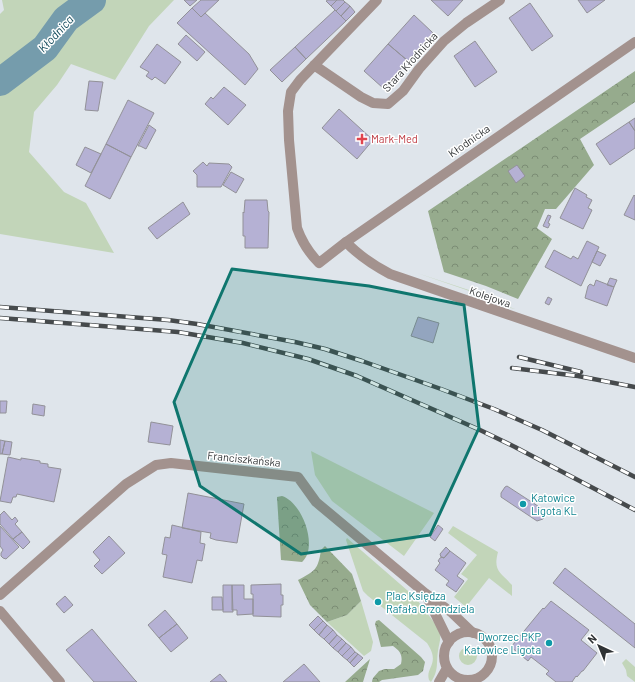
<svg xmlns="http://www.w3.org/2000/svg" width="635" height="682" font-family="Barlow,sans-serif">
	<style>
		.grass { fill: #c2d5b9 }
		.forest { fill: url(#forest-crowns) }
		.lines { fill: none; stroke-linecap: round; stroke-linejoin: round }
		.river { stroke: #759cac; stroke-width: 28 }
		.building { fill: #b5b1d4; stroke: #929198 }
		.minor { stroke: #a3928e; stroke-width: 10 }
		.tertiary { stroke: #a3928e; stroke-width: 10 }
		.rail-casing { stroke: #464a4c; stroke-width: 4.5 }
		.rail { stroke: #fff; stroke-width: 3; stroke-dasharray: 9; stroke-linecap: butt }
		.marked { fill: #0f766e; fill-opacity: 0.2; stroke: #0f766e; stroke-width: 3; stroke-linejoin: round }
		.health-dot { fill: #e0444e; stroke: #fff; stroke-width: 1.5 }
		.culture-dot { fill: #0f9aa8; stroke: #fff; stroke-width: 1.5 }
		.labels { text-anchor: middle; stroke-width: 3; stroke-linejoin: round; paint-order: stroke }
		.street-label { font-size: 11px; fill: #303335; stroke: #fff }
		.health-label { font-size: 11px; fill: #be3a42; stroke: #fff; text-anchor: start }
		.culture-label { font-size: 11px; fill: #0d838f; stroke: #fff; text-anchor: start }
		.water-label { font-size: 12px; font-style: italic; fill: #0f4859; stroke: #fff }
	</style>
	<defs>
		<pattern id="forest-crowns" width="20" height="18" patternUnits="userSpaceOnUse"><rect width="20" height="18" fill="#96ab8d"/><path d="M2 6a3 3 0 1 1 6 0M12 15a3 3 0 1 1 6 0" fill="none" stroke="#7b8c74"/></pattern>
	</defs>
	<rect width="100%" height="100%" fill="#dfe5eb"/>
	<path class="grass" d="M2,0H174L149,26L115,80L71,64L57,85L34,112L29,152L64,192L86,203L114,253L0,234V14L4,10Z
		M417,273L484,295L501,304L515,309L500,305L484,296Z
		M311,451L434,513L404,556L332,501L315,475Z
		M453,526L498,552C493,571 500,572 512,585V596L489,578L466,607L454,597L468,579L461,574L477,555L448,533Z
		M347,538L415,597L439,629C442,638 439,643 438,651C436,664 439,670 431,682L429,680C425,667 441,664 427,643L368,596L363,591L346,540Z
		M361,601L373,642L371,651L364,656L327,622L347,615Z
		M459 656a9 9 0 1 1 18 0a9 9 0 1 1-18 0Z
		M626,659L635,667V682L627,676L626,670L622,663Z"/>
	<path class="forest" d="M635,71V102L580,139L594,165L556,209H545L537,228L552,239L518,299L486,286L444,272L428,211Z
		M282,496C302,502 319,547 302,562L281,560L277,497Z
		M325,546L352,574L361,601L347,615L327,622L310,605L298,580C315,571 318,570 321,550Z
		M379,620L421,657L425,662L423,671L418,675L382,680L379,682H372L373,678L379,671L385,669H394L401,664C403,655 400,651 393,646L381,647L375,624L376,621Z
		M370,659L363,682H345Z"/>
	<g class="lines">
		<path class="river" d="M0,82L45,48L66,19L92,0"/>
	</g>
	<path class="building" d="M184,0H197L190,6Z
		M201,0H219L201,17L192,8Z
		M328,0H337L331,6L326,1Z
		M337,0H343L345,2L336,11L331,6Z
		M431,0H463L448,16Z
		M578,0H605L587,13Z
		M345,2L350,6L341,16L336,11Z
		M530,3L553,36L532,51L509,18Z
		M350,6L355,12L346,21L341,16Z
		M192,8L201,17L205,13L249,54L258,69L245,85L177,23Z
		M335,10L346,21L306,59L295,47Z
		M414,15L433,33L408,61L388,44Z
		M186,35L205,52L197,61L178,44Z
		M475,41L497,72L475,87L454,56Z
		M157,44L181,62L165,84L155,77L152,80L146,76L149,72L140,67Z
		M388,44L408,61L383,88L364,71Z
		M295,47L306,59L282,82L270,70Z
		M89,81L103,82L98,111L85,110Z
		M224,87L246,105L228,125L205,104L211,97L213,99Z
		M128,100L154,113L131,157L106,144Z
		M339,109L373,140L357,159L322,128Z
		M635,118V131L629,122Z
		M629,122L635,131V148L610,165L596,144Z
		M149,125L156,130L146,149L140,146H138Z
		M106,144L131,157L110,199L85,186Z
		M85,147L101,154L91,173L76,165Z
		M203,162L207,166L209,163L229,164L232,167L221,187H197V175L193,171Z
		M517,165L525,176L516,183L508,171Z
		M231,172L244,179L236,193L223,185Z
		M575,188L587,195L586,197L592,200L588,208L592,210L583,229L560,218Z
		M634,195L635,196V220L624,215Z
		M245,200H267L268,211L269,212L268,248H245V236H243V212L244,213Z
		M183,202L190,214L157,239L148,228Z
		M548,215L551,216L548,223L550,224L548,228L543,226Z
		M587,241L599,247L581,286L545,267L554,250L571,259L573,256L578,259Z
		M597,251L606,255L600,266L592,262Z
		M610,278L617,280L614,287L607,285Z
		M596,280L614,287L607,306L585,298L588,286L590,284L594,286Z
		M548,297L552,299L549,305L545,303Z
		M418,317L439,323L433,343L411,336Z
		M0,401H7L6,413H0Z
		M33,404L45,406L44,416L32,414Z
		M151,422L173,426L170,445L148,442Z
		M0,440L5,441L2,454H0Z
		M5,441L12,442L10,455L2,454Z
		M8,457L21,460V458L40,461V463L48,464V467L61,469L54,502L17,494L16,497H13L11,503L0,501Z
		M507,486L544,510L546,514L543,519L537,521L501,497V493L505,487Z
		M188,493L244,504L237,543L216,540L210,538L211,533L182,528Z
		M4,511L12,520L15,517L18,521L15,524L22,532L13,539L0,524V515Z
		M172,525L201,532L200,543L205,544L202,561L197,560L192,583L163,577L167,555L162,554L165,537L170,538Z
		M438,525L443,529L435,541L430,537Z
		M0,526L19,547L6,559L3,558L1,556V553L3,550L0,546Z
		M22,532L30,542L23,549L13,539Z
		M109,536L125,553L102,574L94,566L100,560L93,552Z
		M446,547L450,551L444,558L441,557L440,554Z
		M450,551L466,563L457,576L464,581L456,592L446,585L449,581L435,570L440,563L438,561L440,558L442,557L444,558Z
		M565,568L635,624V648L553,583Z
		M281,584V595H283V605H281V617L253,616V594H251V585Z
		M223,585H232L233,612H223Z
		M232,585H244V599H253V614L237,615V610H232Z
		M65,596L73,605L64,613L56,604Z
		M212,597H222L223,610H212Z
		M551,601L589,630L581,640L597,653L583,671H582L577,677L576,676L572,682H556L546,674L549,671L531,657L528,661L511,647L543,608L544,609Z
		M165,610L177,624L159,638L148,625Z
		M318,616L323,621L314,630L309,625Z
		M323,621L327,625L319,635L314,630Z
		M177,624L188,638L171,652L159,638Z
		M327,625L333,630L324,639L319,635Z
		M92,629L134,679L137,682H94L66,650Z
		M333,630L337,635L329,644L324,639Z
		M337,635L342,639L333,648L329,644Z
		M342,639L346,643L338,652L333,648Z
		M346,643L351,647L342,656L338,652Z
		M351,647L355,652L347,660L342,656Z
		M355,652L358,654L350,663L347,660Z
		M358,654L363,658L354,667L350,663Z
		M304,664L320,682H283Z
		M220,674L227,682H210Z"/>
	<g class="lines">
		<path class="minor" d="M314,65L361,97L373,103L388,104L403,91L419,69L444,41L466,23L500,0
			M346,242L319,263C309,253 302,242 297,228L289,140L288,111L291,92L300,80L377,0
			M0,595L126,484L156,465L171,463L298,477L316,502L425,593L451,612L473,633
			M426,595L449,642
			M0,611L60,682"/>
		<path class="tertiary" d="M635,42L346,242C359,256 373,265 390,274L635,358
			M444 656a24 24 0 1 1 48 0a24 24 0 1 1-48 0Z
			M439,682L447,668"/>
		<g class="rail-casing">
			<path id="rail" d="M0,307L168,320L197,324L295,342L325,349L362,361L441,389L494,409L542,430L635,477
				M0,318L178,332L243,343L308,359L357,376L480,430L515,447L635,510
				M519,357L581,372
				M512,368L578,376L635,387"/>
		</g>
		<use href="#rail" class="rail"/>
	</g>
	<path class="marked" d="M232,269L369,286L464,305L479,428L430,535L301,554L200,486L174,402Z"/>
	<path class="health-dot" d="M360 133h4v4h4v4h-4v4h-4v-4h-4v-4h4z"/>
	<g class="culture-dot">
		<circle cx="523" cy="504" r="4"/>
		<circle cx="378" cy="602" r="4"/>
		<circle cx="549" cy="643" r="4"/>
	</g>
	<g class="labels">
		<g class="street-label">
			<text transform="translate(410 62) rotate(-48)" y="4">Stara Kłodnicka</text>
			<text transform="translate(469 141) rotate(-35)" y="4">Kłodnicka</text>
			<text transform="translate(490 297) rotate(19)" y="4">Kolejowa</text>
			<text transform="translate(244 459) rotate(6)" y="4">Franciszkańska</text>
		</g>
		<g class="health-label">
			<text x="371" y="143">Mark-Med</text>
		</g>
		<g class="culture-label">
			<text x="531" y="502">Katowice<tspan x="531" dy="13">Ligota KL</tspan></text>
			<text x="386" y="600">Plac Księdza<tspan x="386" dy="13">Rafała Grzondziela</tspan></text>
			<text x="541" y="641" text-anchor="end">Dworzec PKP<tspan x="541" dy="13">Katowice Ligota</tspan></text>
		</g>
		<g class="water-label">
			<text transform="translate(56 34) rotate(-47)" y="4">Kłodnica</text>
		</g>
	</g>
	<g transform="translate(599 646) rotate(316)" stroke="#ffffff" stroke-width="3" paint-order="stroke">
	<path d="M0-3L7 15L0 10L-7 15Z" fill="#303335"/>
	<text y="-6" font-size="11" font-weight="bold" text-anchor="middle" fill="#303335">N</text>
	</g>
</svg>
